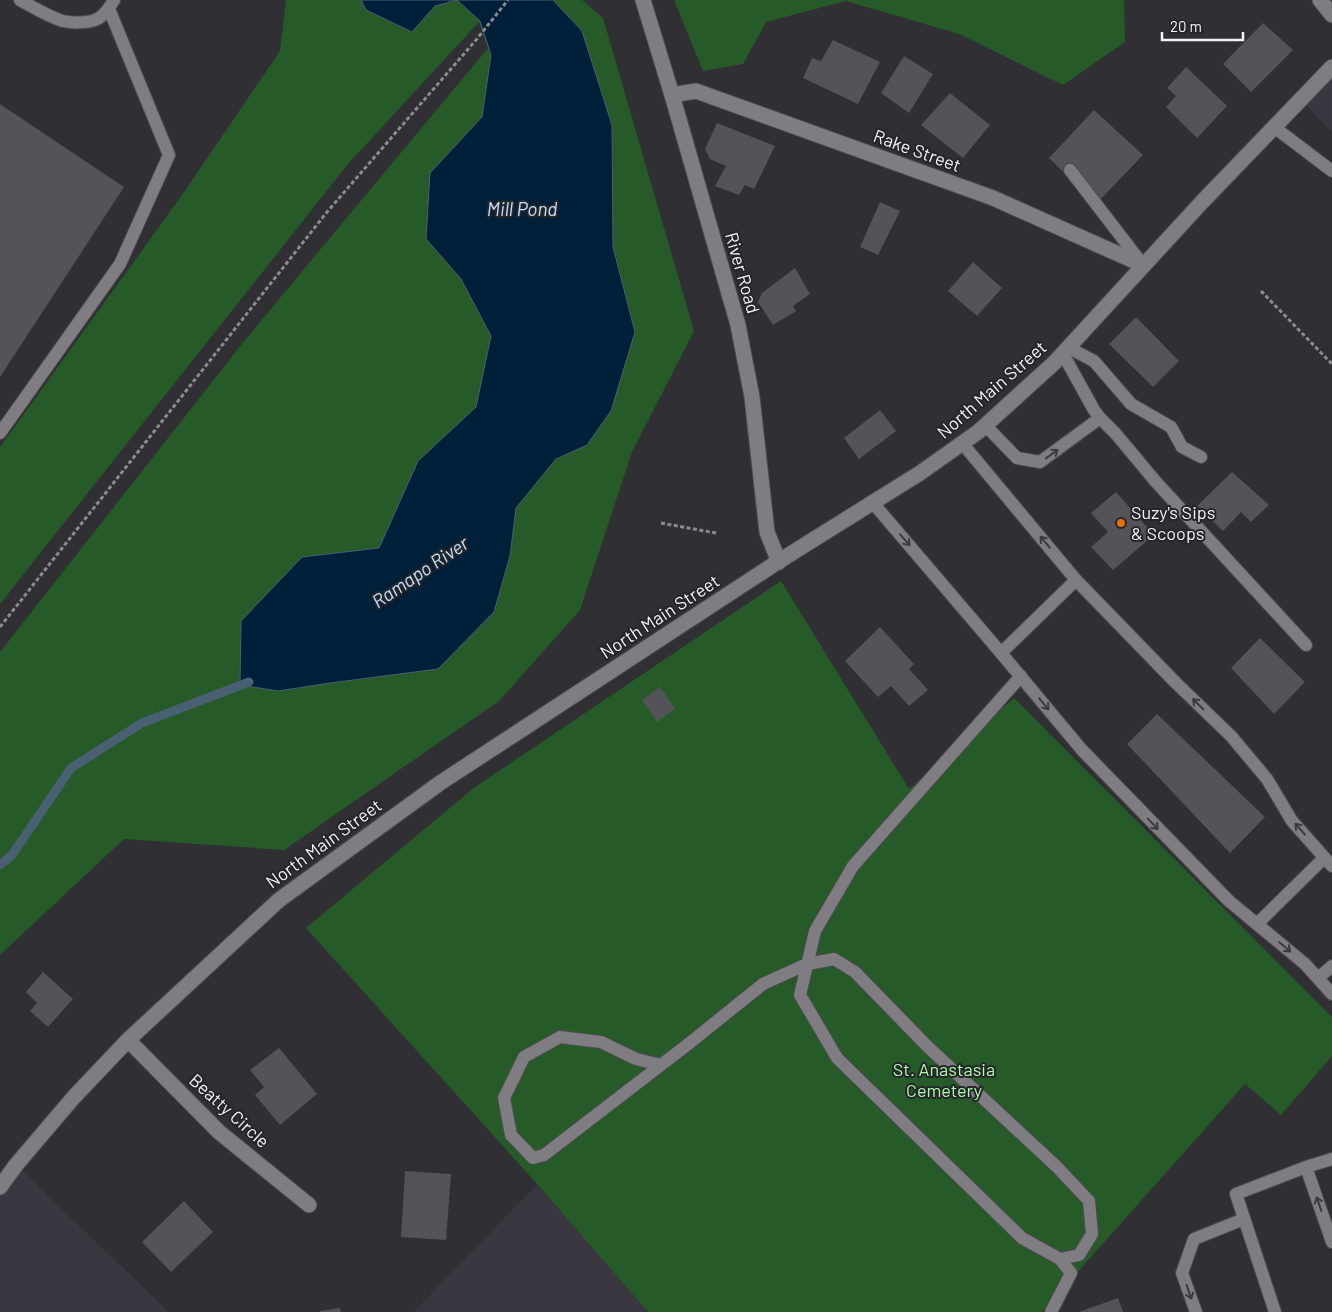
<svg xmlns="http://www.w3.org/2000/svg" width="1332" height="1312" font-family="Barlow,sans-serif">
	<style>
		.built { fill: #3a3741 }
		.green { fill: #265a28 }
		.water { fill: #00203a; stroke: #495f72 }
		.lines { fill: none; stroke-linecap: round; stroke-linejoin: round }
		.stream { stroke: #495f72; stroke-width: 9 }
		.building { fill: #545358 }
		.lane-casing { stroke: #4d4c4f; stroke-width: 14 }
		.street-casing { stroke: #4d4c4f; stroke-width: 17 }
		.secondary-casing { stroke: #4d4c4f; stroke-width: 17 }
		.path { stroke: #8c8b8e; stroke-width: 3; stroke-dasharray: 4 2.5; stroke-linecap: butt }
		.lane { stroke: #7f7d82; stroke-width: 12 }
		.street { stroke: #7f7d82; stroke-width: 15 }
		.secondary { stroke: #7f7d82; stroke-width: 15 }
		.oneway { stroke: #3c3b3f }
		.food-dot { fill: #e8710a; stroke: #262529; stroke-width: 2 }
		.labels { text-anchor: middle; stroke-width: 4; stroke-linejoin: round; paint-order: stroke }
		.street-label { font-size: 18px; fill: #f3f2f5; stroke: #262529 }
		.poi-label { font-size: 18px; fill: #f3f2f5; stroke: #262529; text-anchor: start }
		.park-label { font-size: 18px; fill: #aafca9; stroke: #262529 }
		.water-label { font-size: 19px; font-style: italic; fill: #bfe1ff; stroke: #262529 }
	</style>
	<rect width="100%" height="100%" fill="#302f33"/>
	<path class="built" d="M1332,70V132L1301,100Z
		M16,1165L169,1312H0V1187Z
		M537,1184L648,1312H414Z"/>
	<path class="green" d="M286,0H582L603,18L694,331L632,452L580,610L499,701L284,850L124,839L0,955V652L245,340L488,48L479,22L348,164L0,604V447L182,195L280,51Z
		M674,0H1124L1125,42L1063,85L959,34L846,1L766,22L743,64L703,71Z
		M781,581L909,789L1014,698L1332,1017V1056L1281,1115L1245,1084L1042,1312H648L537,1184L306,928L475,787Z"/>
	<path class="water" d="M361,0H553L582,31L612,125L613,247L635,332L611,411L587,445L556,459L516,508L510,556L494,612L438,669L330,683L278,691L240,685L241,621L302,557L379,548L418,461L476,407L491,336L461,279L426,239L430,173L482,117L491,55L480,21L457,0L435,6L412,32L366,10Z"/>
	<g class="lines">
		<path class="stream" d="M0,865L12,855L71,768L142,723L249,682"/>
	</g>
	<path class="building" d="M1263,23L1293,50L1251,92L1223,64Z
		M833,40L880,62L858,104L803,78L812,58L821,61Z
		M904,56L933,74L909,113L881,93Z
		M1186,67L1227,106L1197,138L1166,107L1176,96L1167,88Z
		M950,93L990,125L963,158L921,125Z
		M0,104L124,187L0,377Z
		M1094,110L1143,155L1096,204L1049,158Z
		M717,123L775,146L754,189L745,185L739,195L715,186L726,166L710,159L705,149Z
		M880,202L900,211L878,255L860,247Z
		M973,262L1002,288L977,316L948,291Z
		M795,268L810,294L793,306L796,311L773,325L758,302L762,293Z
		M1136,317L1179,361L1153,387L1109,344Z
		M880,410L896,431L859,459L844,438Z
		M1232,472L1269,505L1251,522L1241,512L1223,531L1197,506Z
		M1116,492L1154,535L1113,570L1091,547L1108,532L1091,513Z
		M880,627L914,664L909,669L928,690L909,706L891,686L878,697L845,661Z
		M1260,638L1305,682L1274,714L1231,668Z
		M660,687L675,709L657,722L642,700Z
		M1157,714L1265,817L1230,853L1127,744Z
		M43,972L73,999L48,1027L30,1011L37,1003L26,992Z
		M279,1048L317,1094L280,1125L255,1095L264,1087L250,1070Z
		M405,1171L451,1174L446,1240L401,1237Z
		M184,1201L213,1232L171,1272L142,1242Z
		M1118,1298L1123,1312H1079Z
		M340,1308L341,1312H320V1311Z"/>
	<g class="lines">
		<g class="lane-casing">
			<path id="lane" d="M20,0C31,6 51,18 63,21C72,23 87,23 95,20C104,17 110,7 114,0
				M1274,127L1332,171
				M1070,170L1143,265
				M1069,348L1094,361L1131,404L1171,427L1182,447L1201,457
				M1100,418L1116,434L1156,482L1306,645
				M985,425L1017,458L1040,462L1100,418L1094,410L1063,354
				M0,433L120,264L169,155L109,9
				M962,443L1076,580L1175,682L1231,736L1267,779L1292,821L1332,866
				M873,503L1001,653L1082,750L1229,901L1305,964L1332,994
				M1001,653L1076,580
				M1021,676L853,866L815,931L800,995L837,1058L1022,1238L1060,1259L1071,1273L1051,1312
				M1257,924L1324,858
				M1318,978L1332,966
				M661,1065L636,1059L601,1042L560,1037L524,1057L504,1098L511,1135L533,1158L544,1155L687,1045L763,984L807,964L834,959L855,972L927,1046L1057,1167L1089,1201L1092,1234L1079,1255L1060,1259
				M1306,1167L1332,1242
				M1196,1312L1182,1273L1194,1239L1244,1219
				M1275,1312L1236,1194L1306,1167L1332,1159"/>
		</g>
		<g class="street-casing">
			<path id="street" d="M1320,0L1332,15
				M672,95L696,91L993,198L1143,265
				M128,1040L219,1132L309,1205"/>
		</g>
		<g class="secondary-casing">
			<path id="secondary" d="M643,0L672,95L738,325L752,397L767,532L779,562
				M0,1187L16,1165L73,1098L128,1040L279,900L440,783L776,563L920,473L978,432L1054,363L1202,202L1332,67"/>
		</g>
		<path class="path" d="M1261,291L1332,364
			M661,523L716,533
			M0,627L327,212L476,40L508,0"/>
		<use href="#lane" class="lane"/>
		<use href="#street" class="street"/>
		<use href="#secondary" class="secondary"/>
	</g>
	<defs><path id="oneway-shaft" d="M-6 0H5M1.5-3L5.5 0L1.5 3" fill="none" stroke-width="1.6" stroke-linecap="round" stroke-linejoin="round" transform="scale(1.25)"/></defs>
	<g class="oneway">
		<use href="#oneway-shaft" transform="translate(1052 454) rotate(-36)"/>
		<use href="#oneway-shaft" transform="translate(905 540) rotate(49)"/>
		<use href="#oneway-shaft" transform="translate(1045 542) rotate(-130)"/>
		<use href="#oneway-shaft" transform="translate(1044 704) rotate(50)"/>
		<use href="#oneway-shaft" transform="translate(1198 704) rotate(-136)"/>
		<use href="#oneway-shaft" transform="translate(1153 824) rotate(46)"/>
		<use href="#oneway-shaft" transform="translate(1300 829) rotate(-131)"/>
		<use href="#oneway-shaft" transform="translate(1285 947) rotate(40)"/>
		<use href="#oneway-shaft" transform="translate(1319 1204) rotate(-109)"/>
		<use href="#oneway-shaft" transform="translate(1189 1292) rotate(71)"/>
	</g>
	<circle class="food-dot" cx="1121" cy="523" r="5"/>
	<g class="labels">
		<g class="street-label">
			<text transform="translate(917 151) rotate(20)" y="6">Rake Street</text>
			<text transform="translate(742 273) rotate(74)" y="6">River Road</text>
			<text transform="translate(992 390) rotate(-41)" y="6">North Main Street</text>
			<text transform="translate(660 617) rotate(-33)" y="6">North Main Street</text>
			<text transform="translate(324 844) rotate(-36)" y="6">North Main Street</text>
			<text transform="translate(229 1111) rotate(42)" y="6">Beatty Circle</text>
		</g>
		<g class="poi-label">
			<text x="1131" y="519">Suzy's Sips<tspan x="1131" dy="21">&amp; Scoops</tspan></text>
		</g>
		<g class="park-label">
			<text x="944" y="1076">St. Anastasia<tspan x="944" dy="21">Cemetery</tspan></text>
		</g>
		<g class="water-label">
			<text x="522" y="216">Mill Pond</text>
			<text transform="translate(420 572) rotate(-34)" y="7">Ramapo River</text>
		</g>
	</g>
	<path d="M1162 32v8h81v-8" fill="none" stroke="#f3f2f5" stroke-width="2.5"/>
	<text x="1170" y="32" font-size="15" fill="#f3f2f5" stroke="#262529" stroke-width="4" paint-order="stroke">20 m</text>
</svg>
